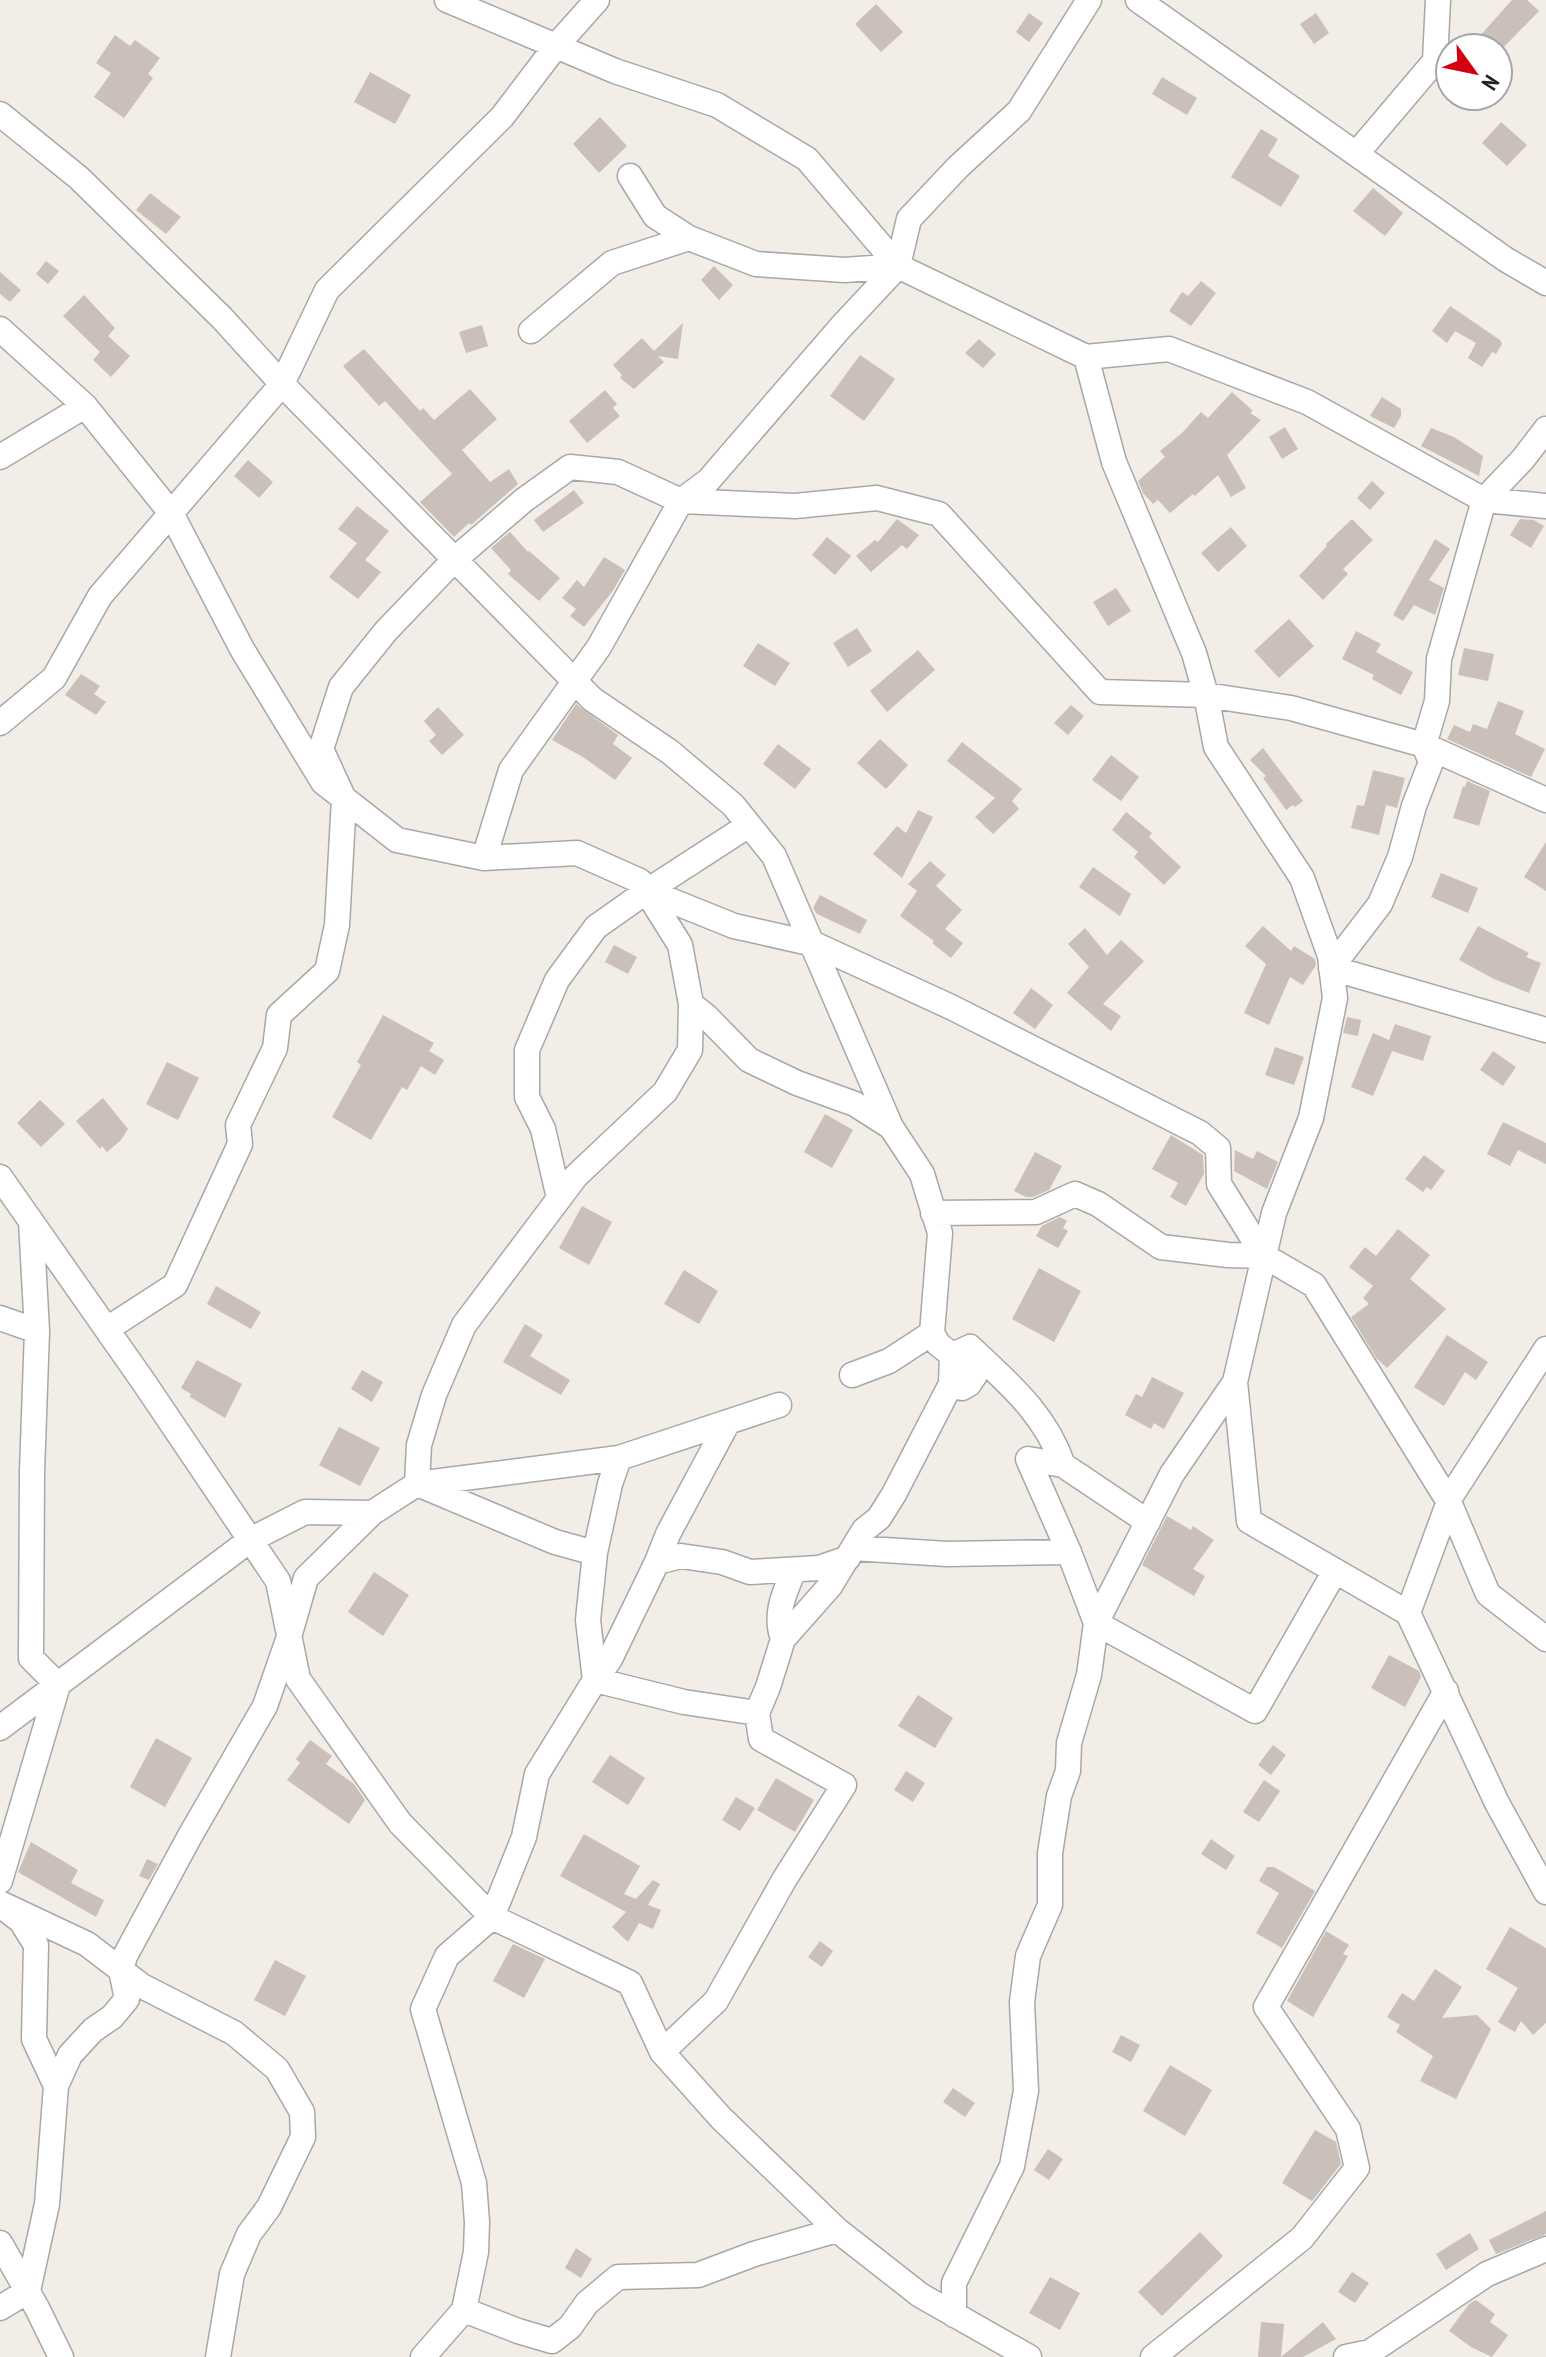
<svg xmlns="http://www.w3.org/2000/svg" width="1546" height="2357" font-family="'PT Sans Narrow',sans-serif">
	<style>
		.building { fill: #cbbfb9 }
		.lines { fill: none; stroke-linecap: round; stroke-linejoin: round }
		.minor-casing { stroke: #a8a8a8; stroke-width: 27 }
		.minor { stroke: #fff; stroke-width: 24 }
	</style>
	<rect width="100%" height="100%" fill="#f2ede7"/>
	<path class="building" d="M1512,0H1527L1539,11L1503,48H1469Z
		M876,4L903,32L881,52L855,24Z
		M1029,13L1043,23L1029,42L1016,32Z
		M1316,13L1329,33L1314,44L1300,24Z
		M115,35L130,46L135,40L160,58L148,74L153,78L124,118L94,97L111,73L96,63Z
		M370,72L411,95L395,124L354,102Z
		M1162,77L1197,98L1187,115L1152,94Z
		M600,117L627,146L599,173L573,144Z
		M1501,122L1527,145L1507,166L1482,143Z
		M1261,129L1278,139L1268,156L1300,176L1281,207L1231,177Z
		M1373,188L1403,213L1385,236L1353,211Z
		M150,193L181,217L166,234L136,210Z
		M46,261L59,271L48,284L36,274Z
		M714,266L733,285L719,300L701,280Z
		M0,272L21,290L10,302L0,294Z
		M1201,281L1216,293L1191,326L1169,311L1182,292L1188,296Z
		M84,295L115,328L108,336L130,356L111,377L93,360L100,352L63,316Z
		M1450,306L1500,340L1502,344L1496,354L1492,352L1482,367L1468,358L1476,343L1455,331L1447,343L1432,331Z
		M683,323L678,359L658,356L664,362L634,389L620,378L622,375L613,365L642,338L654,351Z
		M482,325L488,346L466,353L459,332Z
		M979,339L996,354L983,368L965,353Z
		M364,349L420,411L423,408L434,420L470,389L497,419L462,450L490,482L509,469L518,484L471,525L469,523L454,537L420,502L452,474L385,401L379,406L343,366Z
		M860,355L895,379L864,421L830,396Z
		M605,390L617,404L613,408L620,416L587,443L569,421Z
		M1232,392L1253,411L1250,413L1261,420L1227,455L1246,488L1231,497L1218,475L1195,496L1193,494L1170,513L1158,500L1153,504L1143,493L1138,481L1165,457L1160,451L1182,433L1201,412L1208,418Z
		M1382,397L1401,409V416L1394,428L1370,416Z
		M1285,427L1298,449L1282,459L1269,437Z
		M1431,428L1454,437L1483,456L1479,476L1421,446Z
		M248,460L273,482L259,498L234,476Z
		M1372,481L1385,493L1370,510L1357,498Z
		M574,490L584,503L543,532L534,520Z
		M357,506L389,531L365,560L381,572L358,599L329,577L357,543L338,529Z
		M897,519L919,535L907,549L902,545L871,572L856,556L875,540L878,542Z
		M1352,519L1373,540L1343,569L1348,574L1323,600L1299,576L1327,546L1326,544Z
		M1520,519L1534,520L1544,526L1531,548L1510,535Z
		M1231,527L1247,546L1218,572L1201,553Z
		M510,532L528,552L529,551L560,578L539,601L508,574L511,570L491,548Z
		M827,537L851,556L835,575L812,555Z
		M1435,539L1450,549L1429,580L1444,588L1437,610L1435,615L1414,605L1403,621L1393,615Z
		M604,557L625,570L612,592L584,627L570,616L576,609L562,598L577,580L584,587Z
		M1116,588L1131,611L1108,626L1093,602Z
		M1289,619L1314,646L1279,678L1254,651Z
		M857,628L872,651L848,667L833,643Z
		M1356,631L1381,644L1376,652L1413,672L1401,695L1372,679L1374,675L1342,659Z
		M758,643L790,663L775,686L743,666Z
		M1464,648L1494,654L1488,681L1458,675Z
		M918,650L935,670L887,712L870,691Z
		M81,674L100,686L94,694L106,702L96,715L65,695Z
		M1498,701L1524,711L1515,734L1545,749L1531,777L1447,739L1454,725L1470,732L1473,724L1487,729Z
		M576,704L618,735L613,744L632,758L615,780L583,757L552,740Z
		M1071,705L1084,716L1068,735L1054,723Z
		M438,707L464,735L442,755L429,741L436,735L424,721Z
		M880,739L908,765L886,789L857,763Z
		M962,742L1022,789L1012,801L1019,809L993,834L975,817L995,798L947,761Z
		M778,744L811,769L795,789L763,764Z
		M1263,748L1303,801L1295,807L1293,805L1286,810L1263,778L1266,776L1250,760Z
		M1111,755L1139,777L1121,801L1092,780Z
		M1373,770L1405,778L1397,808L1386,805L1379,835L1351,828L1357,805L1364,806Z
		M1467,781L1490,791L1479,826L1453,818L1463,786L1465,787Z
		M918,810L933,817L902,878L873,854L897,826L906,833Z
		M1126,812L1152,833L1149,837L1181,867L1164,885L1134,857L1138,852L1112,830Z
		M1546,842V891L1524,877Z
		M930,861L946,875L936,886L962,910L945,929L963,943L951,958L932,943L934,941L900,916L917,891L908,884Z
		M1093,867L1131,894L1120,916L1079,887Z
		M1441,873L1478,888L1468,913L1431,897Z
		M820,895L867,920L860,934L817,914L813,908Z
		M1263,926L1291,951L1294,946L1315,959L1316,965L1303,985L1290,977L1269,1025L1244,1013L1266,964L1245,946Z
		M1478,926L1529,953L1526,957L1541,963L1529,993L1494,979L1459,960Z
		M1085,928L1107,955L1121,940L1144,961L1103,1004L1121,1016L1111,1031L1067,993L1089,967L1068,944Z
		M614,945L637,957L628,974L605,962Z
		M1031,988L1053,1005L1035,1029L1013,1013Z
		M383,1015L434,1043L429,1051L444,1060L435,1075L421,1066L407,1090L402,1087L371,1140L332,1117L361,1065L357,1062Z
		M1347,1017L1361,1020L1358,1036L1343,1033Z
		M1395,1024L1431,1036L1423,1061L1392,1051L1373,1096L1351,1087L1373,1033L1389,1040Z
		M1275,1047L1304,1057L1294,1085L1265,1075Z
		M1493,1051L1516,1067L1503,1086L1480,1070Z
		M167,1062L199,1078L178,1120L146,1104Z
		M103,1098L128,1129L121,1140L107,1152L102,1146L100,1149L76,1121Z
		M40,1100L65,1124L41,1147L17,1123Z
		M825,1114L853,1130L832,1168L804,1152Z
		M1503,1122L1546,1143V1164L1518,1150L1510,1166L1487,1154Z
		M1171,1135L1203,1155L1204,1174L1186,1206L1170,1197L1178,1183L1152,1169Z
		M1235,1150L1253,1159L1257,1151L1278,1162L1267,1189L1234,1171Z
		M1035,1152L1062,1166L1049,1190L1033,1197H1026L1014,1191Z
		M1424,1155L1445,1171L1431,1190L1427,1187L1423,1192L1405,1179Z
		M582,1206L612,1222L589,1265L559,1248Z
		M1060,1217L1067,1221L1063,1228L1068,1231L1058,1248L1036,1236L1042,1226Z
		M1398,1229L1430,1255L1410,1279L1446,1309L1387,1368L1377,1359L1351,1317L1369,1304L1363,1298L1373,1286L1349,1267L1365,1247L1376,1256Z
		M1039,1268L1081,1291L1054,1342L1012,1319Z
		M684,1270L718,1291L699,1324L664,1304Z
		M216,1286L261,1312L251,1329L207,1304Z
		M525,1324L543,1335L530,1356L570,1380L561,1395L503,1362Z
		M1447,1335L1488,1362L1476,1380L1465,1372L1444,1406L1414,1387Z
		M197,1360L242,1384L225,1418L190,1397L191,1394L181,1388Z
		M362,1370L383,1382L372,1402L351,1389Z
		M1152,1377L1184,1393L1164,1429L1154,1423L1151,1429L1125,1415L1136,1394L1142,1397Z
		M339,1427L380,1448L360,1486L319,1465Z
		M1167,1516L1191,1530L1193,1526L1214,1540L1193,1569L1205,1576L1194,1596L1142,1565Z
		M374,1572L409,1595L383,1636L348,1612Z
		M1389,1655L1419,1671L1421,1677L1405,1707L1371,1688Z
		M918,1695L953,1718L935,1748L898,1726Z
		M156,1738L192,1758L165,1807L130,1787Z
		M310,1740L332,1756L326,1764L354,1784L365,1800L349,1824L287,1780L300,1763L296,1759Z
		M1273,1745L1286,1755L1271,1775L1258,1765Z
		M610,1755L645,1778L628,1805L592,1782Z
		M906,1771L925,1783L913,1802L894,1790Z
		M776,1778L814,1800L795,1832L757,1810Z
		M1264,1780L1280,1791L1259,1822L1243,1812Z
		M736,1797L755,1808L740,1831L722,1820Z
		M584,1834L640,1866L624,1894L636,1899L653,1880L660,1884L648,1905L661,1910L653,1929L639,1923L628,1942L612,1927L626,1912L560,1876Z
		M1211,1839L1235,1856L1226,1870L1201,1854Z
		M31,1842L78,1870L71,1883L104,1900L96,1917L18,1872Z
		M147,1859L158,1864L149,1880L139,1876Z
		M1267,1867H1274L1315,1891L1282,1948L1256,1933L1279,1893L1259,1881Z
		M1510,1927L1546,1948V2023L1533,2035L1521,2021L1515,2032L1498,2022L1518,1988L1486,1969Z
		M1326,1931L1349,1945L1343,1954L1348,1956L1313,2017L1287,2001Z
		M820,1941L833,1951L822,1967L808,1957Z
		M513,1944L545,1959L524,1998L493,1981Z
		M275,1960L306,1976L285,2016L254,2000Z
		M1435,1969L1462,1987L1442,2018L1477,2015L1491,2029L1456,2099L1420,2081L1433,2056L1396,2032L1400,2025L1387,2017L1402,1993L1414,2001Z
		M1121,2035L1140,2045L1131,2062L1112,2052Z
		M1170,2065L1212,2090L1185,2136L1143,2111Z
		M953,2088L975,2103L965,2117L943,2102Z
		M1315,2130L1336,2142L1341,2164L1312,2201L1282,2183Z
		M1048,2149L1063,2159L1049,2180L1034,2170Z
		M1546,2211V2234L1496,2254L1489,2240Z
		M1200,2232L1223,2256L1162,2316L1138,2292Z
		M1470,2233L1479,2249L1446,2270L1436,2254Z
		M576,2248L592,2259L581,2278L565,2268Z
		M1352,2272L1369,2283L1355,2303L1338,2292Z
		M1050,2277L1080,2293L1060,2330L1029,2313Z
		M1476,2300L1495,2314L1490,2322L1508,2335L1492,2357L1471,2347L1449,2331L1469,2304Z
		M1261,2322L1284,2324L1281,2357L1323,2322L1336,2339L1303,2357H1258Z"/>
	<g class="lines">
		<g class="minor-casing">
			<path id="minor" d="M447,0L615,71L717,105L807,159L898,266L1086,357L1114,462L1194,653L1206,695L1216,747L1302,878L1330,956L1335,998L1311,1118L1274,1213L1235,1382L1249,1521L1408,1613L1497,1803L1546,1892
				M1138,0L1505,259L1546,283
				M0,114L79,178L222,318L282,384L592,699L670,752L733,805L774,856L891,1127
				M1357,153L1435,61L1438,0
				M630,176L655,216L689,238L756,264L845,270L898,266
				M0,329L85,406L171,513L242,649L323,782L397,840L484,858L577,853L640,881L680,945L691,1004L690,1050L665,1092L576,1176L464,1325L434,1395L419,1445L417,1484
				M531,331L612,263L689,238
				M1086,357L1169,349L1307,402L1484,500L1546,506
				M1546,429L1523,459L1484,500L1439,659L1437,701L1424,745L1546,800
				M0,457L85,406
				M0,723L54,678L100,596L282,384L327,290L502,117L556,46L597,0
				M484,858L511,770L599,647L681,501L708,481L841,327L898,266L909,219L958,167L1019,111L1089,0
				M647,891L734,926L814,944L953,1008L1200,1133L1218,1148L1219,1184L1264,1256
				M691,1004L706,1016L749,1060L797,1083L855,1104L891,1127L922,1174L940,1233L932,1333L938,1344L952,1355
				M0,1177L143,1381L278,1581L298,1679L400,1823L492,1917L630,1983L662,2052L721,2118L837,2230L920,2295L1029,2357
				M559,1198L543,1129L527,1097V1050L557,980L596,927L647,891L749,825
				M933,1213L1036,1212L1075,1194L1098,1204L1161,1247L1228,1255L1264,1256L1314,1285L1449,1502L1488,1594L1546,1639
				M0,1318L37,1331
				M107,1329L175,1285L240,1144L238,1125L275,1048L279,1015L327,971L337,925L344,799L321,749L341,687L386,631L454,560L524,500L570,467L618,472L681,501L795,506L877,498L939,514L1100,692L1206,695L1291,708L1424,745L1431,762L1414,806L1400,857L1380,904L1331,968L1546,1030
				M970,1347L975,1375L969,1384L962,1388L951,1384L952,1355L970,1347C1008,1383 1045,1413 1063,1465
				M852,1375L889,1361L932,1333
				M779,1405L619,1458L610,1484L595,1553L588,1620L595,1680L610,1659L657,1562L681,1556L722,1562L750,1572L819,1568L848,1558
				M420,1485L555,1542L595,1553
				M1148,1522L1063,1465L1028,1459L1069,1552L1096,1623L1255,1711L1335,1571
				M853,1548L947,1554L1069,1552
				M657,1562L668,1534L728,1422
				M1408,1613L1451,1496L1546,1349
				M783,1639C774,1614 784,1594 794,1570
				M0,1728L250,1540L305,1512L372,1513
				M0,1881L58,1685L31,1658L32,1472L37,1331L31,1221
				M0,1903L87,1944L142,1986L234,2033L277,2069L302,2112L303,2137L269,2207L249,2234L232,2274L218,2357
				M662,2052L716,2001L784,1880L844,1785L761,1739L757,1713L768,1687L783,1639L830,1586L864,1530L879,1518L894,1494L951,1384
				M56,2086L70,2055L93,2030L112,2017L127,1999L121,1970L125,1956L191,1834L265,1706L289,1637L306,1578L372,1513L417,1484L619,1458
				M0,2243L37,2308L61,2357
				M0,2308L28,2291L47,2204L56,2086L34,2039L36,1945L21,1921L8,1911
				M464,2310L518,2331L552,2341L570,2327L587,2303L618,2277L698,2275L754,2254L837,2230
				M954,2315V2283L1012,2166L1026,2091L1022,2002L1028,1956L1050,1905V1853L1059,1796L1068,1771L1069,1743L1089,1675L1096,1623L1172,1474L1235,1382
				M423,2357L464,2310L476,2252L477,2222L474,2183L423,2009L447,1956L492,1917L524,1837L537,1774L595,1680L684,1702L757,1713
				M1153,2357L1302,2238L1357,2168L1348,2129L1266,2007L1446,1691
				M1346,2357L1370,2352L1487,2274L1546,2249"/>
		</g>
		<use href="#minor" class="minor"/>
	</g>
	<g transform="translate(1474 72) rotate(123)"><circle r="38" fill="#ffffff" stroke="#a6a6a6" stroke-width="2"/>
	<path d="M0-6L14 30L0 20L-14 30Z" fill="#d20011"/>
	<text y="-12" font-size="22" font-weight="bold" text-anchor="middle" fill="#212121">N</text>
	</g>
</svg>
